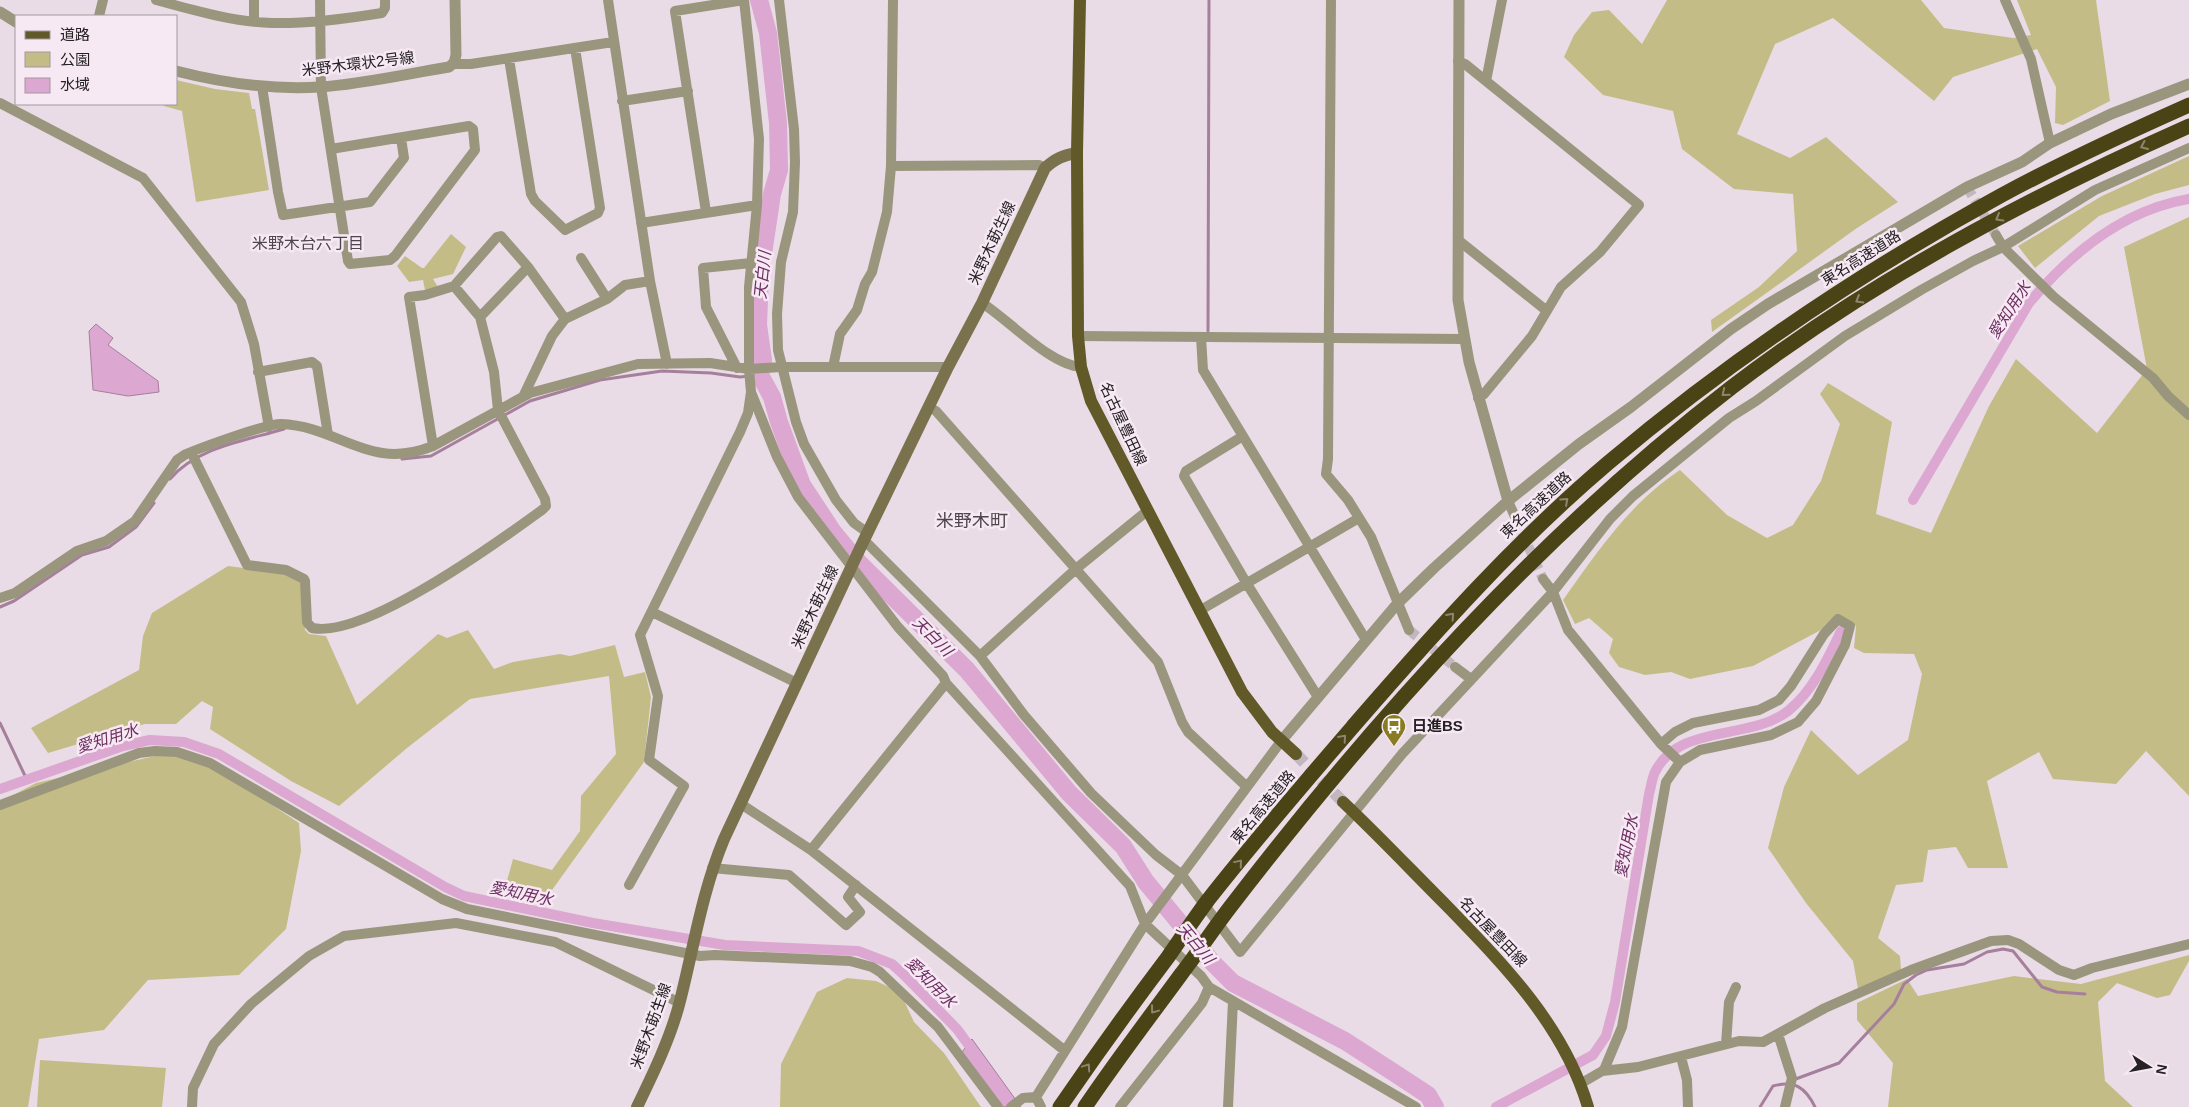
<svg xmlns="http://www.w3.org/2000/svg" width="2189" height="1107" font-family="Arial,'Noto Sans JP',sans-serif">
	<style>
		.green { fill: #c4bc87 }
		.water { fill: #dca7d0; stroke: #a57f9c }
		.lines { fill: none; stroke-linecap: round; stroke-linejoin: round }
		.stream { stroke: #a57f9c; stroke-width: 3 }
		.canal { stroke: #dca7d0; stroke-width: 10 }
		.river { stroke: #dca7d0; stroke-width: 18 }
		.minor-tunnel { stroke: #c2b7bf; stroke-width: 10; stroke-dasharray: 10 5; stroke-linecap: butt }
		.primary-tunnel { stroke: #c2b7bf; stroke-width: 12; stroke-dasharray: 12 6; stroke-linecap: butt }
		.minor { stroke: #9a967d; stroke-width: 10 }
		.tertiary { stroke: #9a967d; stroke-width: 11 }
		.secondary { stroke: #79724c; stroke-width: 12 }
		.primary { stroke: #615928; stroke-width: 12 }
		.motorway { stroke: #4a4315; stroke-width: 15 }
		.oneway { stroke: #8f856e }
		.labels { text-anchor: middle; stroke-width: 5; stroke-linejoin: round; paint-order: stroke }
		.street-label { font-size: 15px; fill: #252124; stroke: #f6e9f3 }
		.poi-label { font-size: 15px; font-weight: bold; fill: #252124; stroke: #f6e9f3; text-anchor: start }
		.neighbourhood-label { font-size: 16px; fill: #4f454d; stroke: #f6e9f3 }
		.water-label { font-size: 16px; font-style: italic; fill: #6d2f62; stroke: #f6e9f3 }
		.quarter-label { font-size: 18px; fill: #4f454d; stroke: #f6e9f3 }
	</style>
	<rect width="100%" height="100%" fill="#e9dce6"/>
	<path class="green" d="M1667,0H1921L1944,28L2013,38L2031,35L2017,0H2096L2110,101L2063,125L2055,123L2056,87L2037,49L1953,77L1934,101L1833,18L1775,44L1737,134L1790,158L1826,137L1898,202L1857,228L1712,332L1711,320L1759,287L1797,251L1793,194L1734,189L1682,149L1673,111L1603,95L1564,57L1574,35L1592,12L1609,10L1642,44Z
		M176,80L215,89L249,93L252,109H255L269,190L196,202L182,111L164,106V104H176Z
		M2189,156V185L2155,194L2099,216L2035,268L2018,246L2102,196Z
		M2189,217V796L2146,751L2116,784L2053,779L2039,752L1987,781L2008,868H1968L1956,847L1928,850L1923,882L1896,885L1878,938L1900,956L1901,970L1858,989L1853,961L1806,903L1768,848L1784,787L1811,730L1858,775L1908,740L1922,674L1914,654L1864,653L1854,648L1856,626L1840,616L1819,631L1753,666L1690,679L1671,672L1645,675L1619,667L1609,653L1613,639L1589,618L1575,624L1563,600C1598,551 1629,504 1680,470L1727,515L1767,538L1793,525L1821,481L1840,424L1820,394L1828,383L1892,422L1876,514L1931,533L1989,406L2016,359L2097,433L2147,369L2124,247Z
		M451,234L466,247L453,274L433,279L438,287L425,290L423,280L409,282L397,266L405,256L422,268H424Z
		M228,566L285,573L303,580L305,630L309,634L326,636L357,705L438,634L447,638L468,630L494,669L513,662L560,654L570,656L615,645L624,677L645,672L651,697L644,762L547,897L505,888L513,859L552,870L580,831L581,796L616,754L609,676L470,699L407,748L339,806L291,781L210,729L213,707L202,701L176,724H145L48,753L31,728L139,670L143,636L152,613Z
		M168,753L212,765L299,823L301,851L286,929L239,975L148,980L104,1030L39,1039L28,1107H0V802L36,783Z
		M2189,955V961L2170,995L2157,998L2117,983L2098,1002L2105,1081L2133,1107H1888L1893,1063L1857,1020V1003L1907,979L1918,996L2014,976L2081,984Z
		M847,978L876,981L900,992L914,1022L944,1053L981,1107H780L781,1064L817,992Z
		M40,1060L166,1068L162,1107H37Z"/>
	<path class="water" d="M96,324L113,338L108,345L158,381L159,392L128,396L93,390L89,331Z
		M972,1039L1021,1107H1002L962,1052Z"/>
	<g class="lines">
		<path class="stream" d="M1208,331L1209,0
			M402,459L431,456L530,401L600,380L662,371L711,373L740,377L760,375
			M170,479C198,447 244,441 284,429
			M0,607L14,601L82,555L109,547L136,527L154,503
			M0,723L27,780
			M1793,1080L1839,1063L1894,1004L1904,984L1916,975L1927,970L1964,964L1987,952L2003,949L2013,951L2042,987L2057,992L2085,994
			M1760,1107L1773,1086C1795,1080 1806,1088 1815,1107"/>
		<path class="canal" d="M1913,500L2029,303C2070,254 2123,210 2189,199
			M0,789L123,746L150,740L184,742L219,754L445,887L464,896L593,923L725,945L858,951L892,964L904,975L957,1029L976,1055
			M1496,1107L1593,1055L1606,1036L1615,1002L1649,794C1651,787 1652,778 1655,772C1679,723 1750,741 1788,711C1813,691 1827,660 1841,631"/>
		<path class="river" d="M759,0L768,33L778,123L779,170L772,194L760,274L758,325L763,360L760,375L772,397L779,422L802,485L833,532L857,561L967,670L1069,793L1123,846L1146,882L1212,962L1233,983L1345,1041L1396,1074L1428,1095L1435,1107"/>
		<path class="minor-tunnel" d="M1967,187L1996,235
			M1516,519L1543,579
			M1409,630L1455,667"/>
		<path class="primary-tunnel" d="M1296,754L1343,802"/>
		<path class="minor" d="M156,0C193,10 233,22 272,23C309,24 345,19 382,13L385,8V0
			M254,0V21
			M320,0L321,87L348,261L350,264L390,260L395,256L475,150L473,129L469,126L331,149
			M608,0L650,281L667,364
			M744,0L759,139L757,205L749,287V369L751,392L777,457L798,497L898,627L943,676L946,683L1130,886L1145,924L1201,976L1209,987L1416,1107
			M779,0L794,129L795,162L793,212L781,262L777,314L778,350L796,422L804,444L836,500L854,523L868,533
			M1331,0L1328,459L1326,474L1348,500L1371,537L1409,630
			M2005,0L2031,59L2050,143
			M99,16L103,0
			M509,59L531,194L535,201L565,230L598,213L600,208L575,48
			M1458,61L1465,64L1639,205L1600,252L1561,287L1532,336L1484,394L1478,398
			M452,64H471L613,42
			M1486,81L1502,0
			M262,86L278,192L283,215L370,202L404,158L401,138
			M622,101L688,91
			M0,103L143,178L241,302L254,344L269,427
			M891,166L1039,165L1045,168
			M706,212L675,11L744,0
			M641,223L757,205
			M1996,235L2003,247L2054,297L2153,378L2168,396L2189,415
			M1458,240L1547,311
			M581,258L607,299
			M982,303C1009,320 1050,365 1081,367
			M480,317L528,267
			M1078,336L1464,339
			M1201,337L1203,370L1366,640
			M833,367L840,334L857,310L865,284L872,272L887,212L891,166L893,0
			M737,368L706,307L703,268L751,263
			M258,372L312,362L317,366L328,435
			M523,397L552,336L565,319L607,299L625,285L650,281
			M929,407L936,411L1158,662L1182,722L1188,732L1246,786
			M1243,436L1186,471L1184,476L1247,584L1318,697
			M433,446L409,297L425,295L454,286L497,237L501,236L528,267L565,319
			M191,452L247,565L286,570L304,579L305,581L307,622L312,628C365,639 498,542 542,510L546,506L545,499L498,410L494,372L480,317L454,286
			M1508,501L1516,519
			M864,540L980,656L1024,715L1091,793L1156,855L1182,875L1240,952L1402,754L1553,592L1610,519L1633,496L1729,418L1756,401L1845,336L1921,290L1973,261L2003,247L2095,190L2189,148
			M1543,579L1553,592L1568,630L1661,744L1680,762
			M0,598L15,593L77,551L106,541L135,521L177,460L186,454C203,447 265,424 281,424C339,426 369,472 433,446L530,393L638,364L710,363L749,369L781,367H948
			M1199,611L1359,518
			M652,612L797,683
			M980,656L1077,568L1147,511
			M1455,667L1471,679
			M741,804L811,850L1064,1050
			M0,805L139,753L155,751L177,752L210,763L442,899L467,909L700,956L715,955L850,961L872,967L880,972L923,1013L938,1027L998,1107
			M811,850L946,683
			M712,868L789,875L846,925L860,912L848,897L856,885
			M629,885L684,786L649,760L658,696L640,635L740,432L748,413L751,392
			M1778,1034L1792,1078L1785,1107
			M1726,1044L1729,1002L1736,987
			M1681,1057L1687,1080L1688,1107
			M1604,1070L1602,1071L1638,1067L1739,1041L1763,1042L1825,1008L1911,970L1991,941L2008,940L2019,944L2059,970L2074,975L2092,968L2189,944
			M1580,1084L1604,1070L1622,1027L1666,782L1680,762L1700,750L1771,735L1798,722L1816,701L1845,645L1850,626L1838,619L1824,634L1791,686L1779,700L1759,710L1693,723L1675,732L1661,744
			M1036,1097L1041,1107
			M192,1107L193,1088L214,1044L251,1004L309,956L344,936L456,923L555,942L680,1003
			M1011,1107L1023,1098L1036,1097L1145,924L1282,740
			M1120,1107L1202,1003L1209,987
			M1228,1107L1233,1001"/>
		<path class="tertiary" d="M1459,0L1458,300L1469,362L1508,501
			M0,12L16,22
			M176,71C223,83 272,90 320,87C363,84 406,74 449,67L454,63L456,55L455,0
			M1282,740L1397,604L1434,568L1508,501L1579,444L1631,407L1731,329L1768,304L1967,187L2022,162L2050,143L2111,114L2189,84"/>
		<path class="secondary" d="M637,1107C653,1074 671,1037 680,1001C694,946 702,892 724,839L863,542L948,367L982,303L1045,168C1055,159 1063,155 1077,153"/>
		<path class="primary" d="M1080,0L1077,153L1078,336L1081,367L1091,401L1242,692L1272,732L1296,754
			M1343,802C1378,835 1411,870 1445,904C1503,964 1564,1025 1588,1107"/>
		<path class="motorway" d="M1060,1107C1095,1056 1131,1006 1168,957C1181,938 1194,919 1208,900C1255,840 1306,781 1356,723C1435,632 1515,542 1608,463C1729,361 1863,271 2002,195C2063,162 2126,133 2189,105
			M1085,1107C1116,1061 1149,1018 1182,973C1199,951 1214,928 1231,906C1377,716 1541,534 1732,387C1872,280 2029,197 2189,126"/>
	</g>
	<defs><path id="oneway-chevron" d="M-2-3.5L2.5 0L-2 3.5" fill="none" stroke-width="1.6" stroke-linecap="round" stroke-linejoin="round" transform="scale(1.25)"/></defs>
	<g class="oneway">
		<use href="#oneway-chevron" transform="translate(2144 146) rotate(156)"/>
		<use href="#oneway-chevron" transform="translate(1999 218) rotate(150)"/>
		<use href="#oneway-chevron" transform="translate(1859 300) rotate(149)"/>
		<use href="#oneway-chevron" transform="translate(1725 393) rotate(141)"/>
		<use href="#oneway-chevron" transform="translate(1565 501) rotate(-42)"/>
		<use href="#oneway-chevron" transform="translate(1451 616) rotate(-48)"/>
		<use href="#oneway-chevron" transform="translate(1343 738) rotate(-49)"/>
		<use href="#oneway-chevron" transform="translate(1239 863) rotate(-50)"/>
		<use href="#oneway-chevron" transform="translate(1154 1010) rotate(127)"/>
		<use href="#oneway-chevron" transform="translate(1087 1067) rotate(-56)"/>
	</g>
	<defs>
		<g id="bus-pin" transform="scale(1.25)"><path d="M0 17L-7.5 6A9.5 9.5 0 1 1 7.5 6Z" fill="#897b21" stroke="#f6e9f3"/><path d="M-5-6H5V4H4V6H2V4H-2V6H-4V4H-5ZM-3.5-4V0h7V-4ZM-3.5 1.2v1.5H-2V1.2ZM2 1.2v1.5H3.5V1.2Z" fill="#fff"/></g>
	</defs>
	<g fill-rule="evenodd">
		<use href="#bus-pin" x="1394" y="726"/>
	</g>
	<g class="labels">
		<g class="street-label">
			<text transform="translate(358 64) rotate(-7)" y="5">米野木環状2号線</text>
			<text transform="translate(992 243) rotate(-65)" y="5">米野木莇生線</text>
			<text transform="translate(1861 258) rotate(-32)" y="5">東名高速道路</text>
			<text transform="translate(1123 424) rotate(65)" y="5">名古屋豊田線</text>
			<text transform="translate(1536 505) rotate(-43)" y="5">東名高速道路</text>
			<text transform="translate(815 607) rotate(-65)" y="5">米野木莇生線</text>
			<text transform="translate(1263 807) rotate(-50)" y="5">東名高速道路</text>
			<text transform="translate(1493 932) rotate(46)" y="5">名古屋豊田線</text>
			<text transform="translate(651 1026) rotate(-70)" y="5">米野木莇生線</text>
		</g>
		<g class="poi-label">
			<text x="1412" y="731">日進BS</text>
		</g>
		<g class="neighbourhood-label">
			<text x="308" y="249">米野木台六丁目</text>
		</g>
		<g class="water-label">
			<text transform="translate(762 275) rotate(-84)" y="6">天白川</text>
			<text transform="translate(2009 310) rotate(-57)" y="6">愛知用水</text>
			<text transform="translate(933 636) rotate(45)" y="6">天白川</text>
			<text transform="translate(107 738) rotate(-17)" y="6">愛知用水</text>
			<text transform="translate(1626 846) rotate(-79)" y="6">愛知用水</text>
			<text transform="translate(521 893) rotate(12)" y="6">愛知用水</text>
			<text transform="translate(1196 943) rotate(50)" y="6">天白川</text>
			<text transform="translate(931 982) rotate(45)" y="6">愛知用水</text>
		</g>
		<g class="quarter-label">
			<text x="972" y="527">米野木町</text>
		</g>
	</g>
	<rect x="15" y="15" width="162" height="90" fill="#f6e9f3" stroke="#a299a0"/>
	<rect x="25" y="31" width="25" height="8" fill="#615928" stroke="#a299a0"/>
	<text x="60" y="40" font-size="15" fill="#252124">道路</text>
	<rect x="25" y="52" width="25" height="15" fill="#c4bc87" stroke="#a299a0"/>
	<text x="60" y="65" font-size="15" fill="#252124">公園</text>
	<rect x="25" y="78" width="25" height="15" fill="#dca7d0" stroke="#a299a0"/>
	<text x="60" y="90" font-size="15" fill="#252124">水域</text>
	<g transform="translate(2149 1067) rotate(101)" stroke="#f6e9f3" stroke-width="4" paint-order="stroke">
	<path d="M0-4L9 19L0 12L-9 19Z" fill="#252124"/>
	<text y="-8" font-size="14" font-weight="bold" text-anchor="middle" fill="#252124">N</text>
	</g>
</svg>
